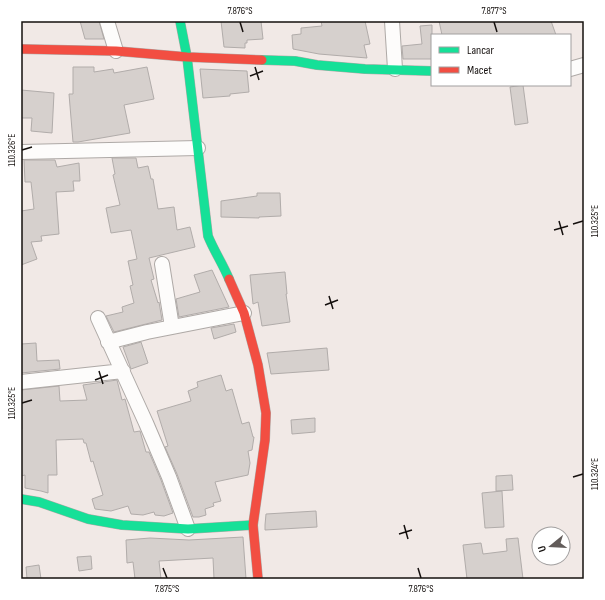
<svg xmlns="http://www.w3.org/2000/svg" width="605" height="600" font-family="'Sofia Sans Condensed',sans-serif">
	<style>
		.building { fill: #d6d0cd; stroke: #b1acaa }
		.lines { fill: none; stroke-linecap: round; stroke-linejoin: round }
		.street-casing { stroke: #aea9a6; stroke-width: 16 }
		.fast-casing { stroke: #aea9a6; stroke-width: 10 }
		.jam-casing { stroke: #aea9a6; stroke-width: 10 }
		.street { stroke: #fdfcfb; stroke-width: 14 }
		.fast { stroke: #16e098; stroke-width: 9 }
		.jam { stroke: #f24e42; stroke-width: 9 }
		.ticks { fill: none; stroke: #15100e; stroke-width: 1.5 }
		.neatline { fill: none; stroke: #15100e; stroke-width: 1.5 }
		.ticks-label { font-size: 10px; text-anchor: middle; fill: #15100e }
	</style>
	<rect width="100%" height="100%" fill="#f1e9e6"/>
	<path class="building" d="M80,21H99L104,39H85Z
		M221,21H261L263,39L247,40V43H245V48L224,47Z
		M321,21H365L370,44L364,45L367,58L319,54L293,49L292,35L301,34V28L322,26Z
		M439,21H551L556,35H442Z
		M432,25V59H403L402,46L422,44L420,26Z
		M73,67H94V72L113,69L114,73L147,67L154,99L124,105L130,133L78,142H73L69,94H73Z
		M200,69L247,71L249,92L230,94V96L203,98Z
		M523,85L528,123L515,125L510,87Z
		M21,90L54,93L52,133L31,131L32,118H21Z
		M112,158H136L138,168L148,166L151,179H153L158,209L174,207L177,230L190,227L195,247L149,258L154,279L151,280L158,303L159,302L162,320L114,332L106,316L123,312L122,307L134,303L130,286L133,285L128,261L137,259L131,230L111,233L106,208L120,205L113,175L115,174Z
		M24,160H55L57,167L79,163L80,181H73L74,191L56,192L59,234L41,236L42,241L31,242L37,259L21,265V211L34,209L31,182H25Z
		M257,193H280L281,216L259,217V218L221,217V201L257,196Z
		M212,270L229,307L179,317L176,299L200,292L194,275Z
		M285,272L287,294H286L290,322L262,326L258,302L253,304L250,275Z
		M234,324L236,332L214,339L211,328Z
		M141,342L148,363L131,369L123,347Z
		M36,343L37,361L59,360L60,369L21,373V344Z
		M327,348L329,370L271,374L267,353Z
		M221,375L226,391L232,389L242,424L249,422L253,437H254L252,450L248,451L250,463L248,475L215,482L221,501L213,503L214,506L205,509L206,515L199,517H193L177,474L165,447L168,446L157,411L191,401L188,391L198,387L197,382Z
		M117,380L122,400L125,399L134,432L140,431L146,452H149L161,480L173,513L164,516L155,515L154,512L143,515L131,514L128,506L111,511L95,509L92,499L103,495L93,461L91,462L86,443H84L83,439L56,440L57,475H48V493L41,491L25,488V475L21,476V429H22L21,390L59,386L60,401L87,400L83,385Z
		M315,418V432L292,434L291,420Z
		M512,475L513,490L496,491V476Z
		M502,491L504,527L485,528L482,493Z
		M316,511L317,527L265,530V525L266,514Z
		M243,537L246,579H214L213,558L159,561L161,579H135L133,562L127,563L126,540L150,538L189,540Z
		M518,538L523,579H467L463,545L481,543L483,554L507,551L506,539Z
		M91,556L92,569L79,571L77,557Z
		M39,565L41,579H27L26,567Z"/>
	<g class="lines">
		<g class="street-casing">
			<path id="street" d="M107,21L116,51
				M392,21L395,69
				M570,69L584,65
				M21,152L198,148
				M162,264L172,327
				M98,318L146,423L169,477L188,529
				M108,342L147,332L244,313
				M21,382L123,371"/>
		</g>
		<g class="fast-casing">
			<path id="fast" d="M180,21L187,57L208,236C214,251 223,264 229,279
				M262,60L295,61L317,65L365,69L432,71
				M21,499L39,502L88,519L122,525L188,529L253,525"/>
		</g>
		<g class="jam-casing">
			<path id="jam" d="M21,49L116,51L187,57L262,60
				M229,279L244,313L258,365L266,413L265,440L253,525L258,579"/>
		</g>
		<use href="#street" class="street"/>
		<use href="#fast" class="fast"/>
		<use href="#jam" class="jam"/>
	</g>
	<path class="ticks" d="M240,22L243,32M494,22L497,32M255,67L259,80M250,76L263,71M22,150L32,147M559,221L563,235M573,224L583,221M554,230L568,226M329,296L333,309M325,305L338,300M99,371L103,384M95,380L108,375M22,403L32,400M573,477L583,474M404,525L408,539M399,534L412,530M163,568L167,578M418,568L421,578"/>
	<rect width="605" height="600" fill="none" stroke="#ffffff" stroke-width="44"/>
	<rect x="431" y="34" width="140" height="52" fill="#ffffff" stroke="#a19f9f"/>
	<rect x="439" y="47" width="20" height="6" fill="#16e098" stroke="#a19f9f"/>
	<text x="467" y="54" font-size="12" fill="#15100e">Lancar</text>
	<rect x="439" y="67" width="20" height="6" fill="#f24e42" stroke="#a19f9f"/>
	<text x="467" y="74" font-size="12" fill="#15100e">Macet</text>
	<g transform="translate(551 546) rotate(252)"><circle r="19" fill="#ffffff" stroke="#a19f9f"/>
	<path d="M0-3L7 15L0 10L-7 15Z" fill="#625c5a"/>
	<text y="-6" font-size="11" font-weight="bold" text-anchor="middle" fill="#15100e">U</text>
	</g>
	<rect x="22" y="22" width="561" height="556" class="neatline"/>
	<g class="ticks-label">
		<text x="240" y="14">7.876°S</text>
		<text x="494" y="14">7.877°S</text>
		<text transform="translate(11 150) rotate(-90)" y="4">110.326°E</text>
		<text transform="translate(594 221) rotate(-90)" y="4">110.325°E</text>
		<text transform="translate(11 403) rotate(-90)" y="4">110.325°E</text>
		<text transform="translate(594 474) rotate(-90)" y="4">110.324°E</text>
		<text x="167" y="592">7.875°S</text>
		<text x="421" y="592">7.876°S</text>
	</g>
</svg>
